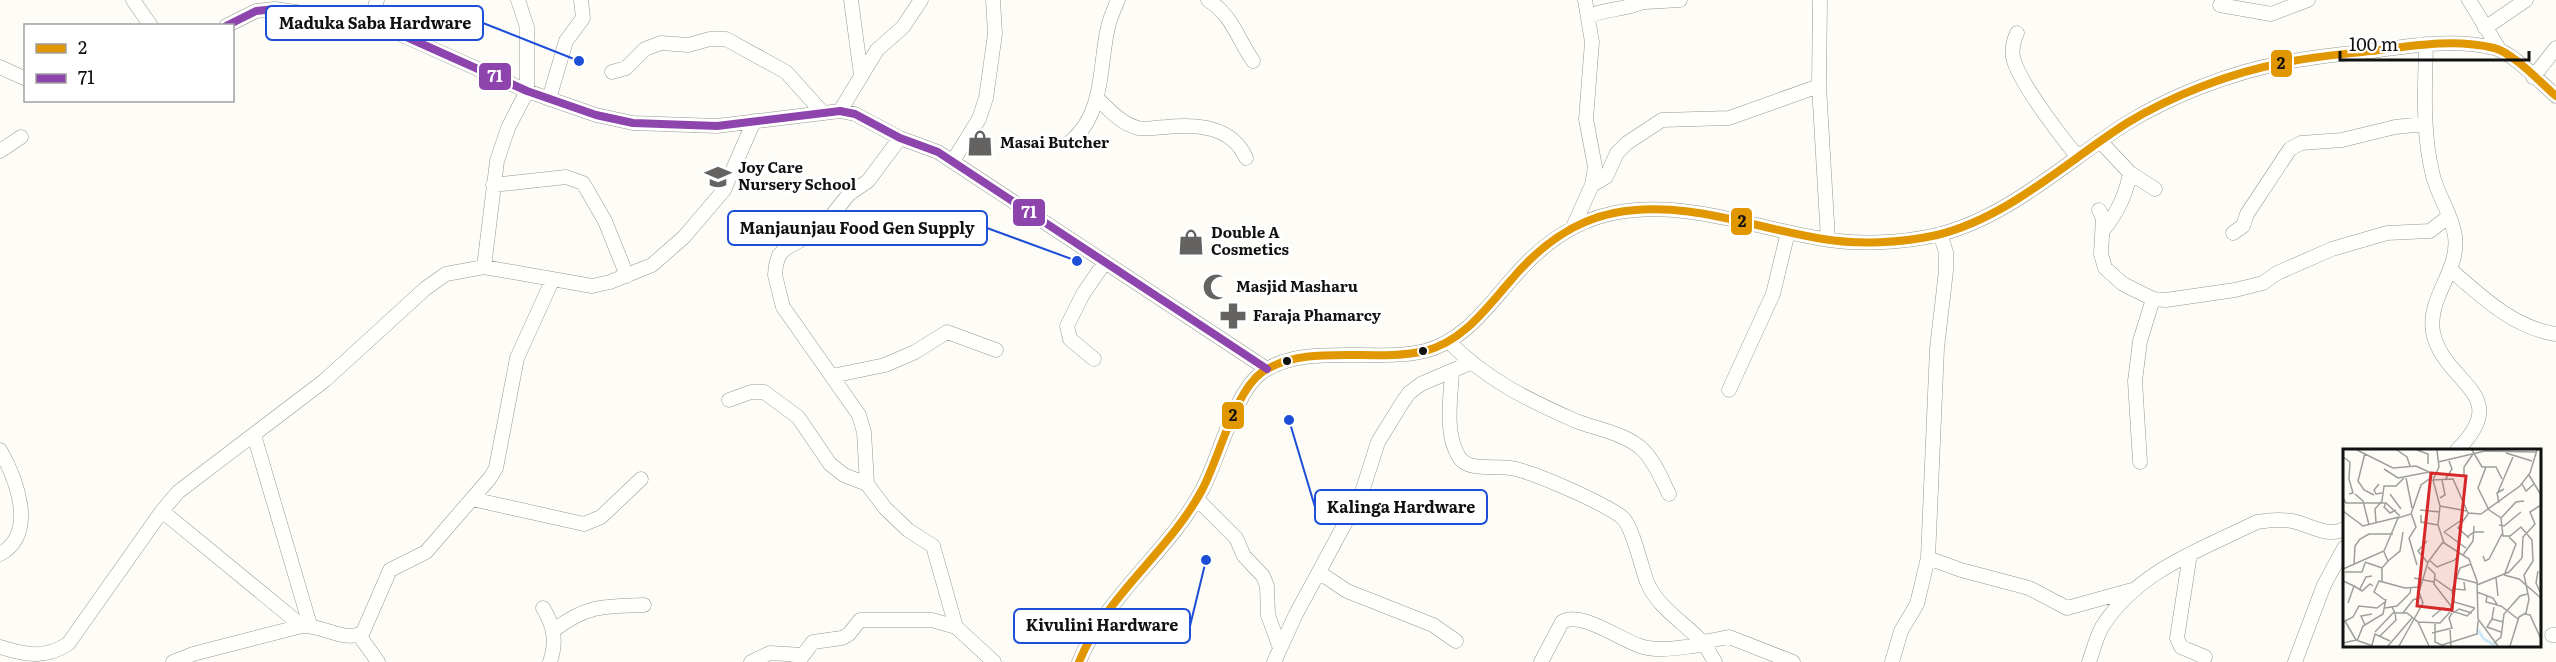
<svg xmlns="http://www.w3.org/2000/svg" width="2556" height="662" font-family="Literata,serif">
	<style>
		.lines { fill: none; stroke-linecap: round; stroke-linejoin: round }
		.minor-casing { stroke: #979795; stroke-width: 15 }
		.minor { stroke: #fffffe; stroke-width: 14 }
		.bus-1-casing { stroke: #fff; stroke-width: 12 }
		.bus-2-casing { stroke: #fff; stroke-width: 12 }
		.bus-1 { stroke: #e09702; stroke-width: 8 }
		.bus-2 { stroke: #8e44ad; stroke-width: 8 }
		.bus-dot { fill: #111; stroke: #fff; stroke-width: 2 }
		.labels { text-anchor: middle; stroke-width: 6; stroke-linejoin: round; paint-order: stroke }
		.poi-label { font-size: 15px; font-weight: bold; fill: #111; stroke: #fff; text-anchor: start }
		.inset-river { fill: none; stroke: #cde8f7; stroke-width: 3 }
		.inset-road { fill: none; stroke: #9f9e9b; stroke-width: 1.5 }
		.view { fill: #d62828; fill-opacity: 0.15; stroke: #d62828; stroke-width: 3 }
		.inset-edge { fill: none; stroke: #111; stroke-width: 3 }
		.leader { fill: none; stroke: #1d4ed8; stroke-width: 2 }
		.callout-dot { fill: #1d4ed8; stroke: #fff; stroke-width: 2 }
		.callout { fill: #fff; stroke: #1d4ed8; stroke-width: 2 }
		.callout-label { font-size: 16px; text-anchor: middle; font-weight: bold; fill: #111 }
		.line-badge { stroke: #fff; stroke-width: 2 }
		.badge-label { font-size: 16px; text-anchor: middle; font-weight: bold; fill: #fff }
		.pale-badge-label { font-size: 16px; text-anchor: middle; font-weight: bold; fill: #111 }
	</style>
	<rect width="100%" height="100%" fill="#fdfcf7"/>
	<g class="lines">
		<g class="minor-casing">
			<path id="minor" d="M133,0L151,26
				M851,0L861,75
				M1208,0C1233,16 1237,38 1253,61
				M1820,0L1819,86L1828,240
				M2469,0L2499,49
				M1645,2L1680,0
				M2220,5L2271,14L2308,0
				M1589,16C1607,8 1629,10 1646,0
				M370,23L377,0
				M226,26L256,11L275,9L370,23L393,31L527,91L596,115L633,123L717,126L840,111L855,114L900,138L938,152L1267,369
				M2485,28L2526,0
				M2017,33C2013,42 2011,52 2014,61C2022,86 2060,135 2077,156
				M2426,44C2425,89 2422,132 2433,176C2438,196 2452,215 2455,236C2460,271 2427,297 2433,332C2443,384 2515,393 2457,450
				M0,67L26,79
				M612,72L626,68L645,49L661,43L688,45L710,39H726L786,72L822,112
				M2533,77L2556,48
				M1097,98C1109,110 1122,124 1138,128C1147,130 1157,127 1166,127C1197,124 1232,126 1246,158
				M549,99L566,41L583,18L581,0
				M840,111L877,50L903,27L921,0
				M900,138L868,181L849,194L821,229L786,248L779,255L776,265L775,275L783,307L859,415L864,432L867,484L885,508L908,530L933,546L956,627L994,662
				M2100,141L2130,173L2155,189
				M1070,142C1105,114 1099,65 1108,27C1110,18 1114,9 1118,0
				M0,151L21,137
				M953,161L979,119L986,98L995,34L993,0
				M493,185L566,177L583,183L605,221L627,276
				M1592,185L1606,177L1617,153L1627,143L1662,120L1729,118L1819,86
				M2099,210L2103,218L2101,254L2105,268L2123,284L2153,299L2166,300L2235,290L2263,283L2277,273L2332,249L2387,233L2430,231L2448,217
				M1573,227L1592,185L1595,167L1586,119L1592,42L1585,0
				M2104,229C2118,212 2126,195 2130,173
				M2233,233L2243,226L2247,214L2290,149L2301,143L2342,140L2395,127L2424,124
				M484,267L497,161L508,128L527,91V27L518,0
				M2451,270C2482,297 2514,328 2556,334
				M1448,341C1487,380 1526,399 1576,421C1597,429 1627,434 1643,450C1655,462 1662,480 1669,494
				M1094,359L1070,339L1067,326L1083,294L1105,262
				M1452,371C1451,397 1444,433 1459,457C1468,472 1496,465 1510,468C1532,471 1606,504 1623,518C1633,528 1641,566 1647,582C1658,609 1687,624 1705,645
				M832,376L885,365L915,352L947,332L996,350
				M1729,390L1773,294L1788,232
				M729,400L751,392H764L798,417L830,464L844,475L867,484
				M254,435L310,625
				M0,450C16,478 38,533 0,554
				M2140,462L2135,381L2140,341L2153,299
				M472,499L584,524L601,517L641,479
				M1197,499L1236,538L1244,556L1263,576L1267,586L1268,615L1280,648
				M162,511L302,626
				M2190,554L2177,638L2181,647L2205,657
				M1928,558L1961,570L2029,588L2067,608L2132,590
				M1320,573L1347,591L1433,625L1456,641
				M543,608C554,626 557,641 550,662
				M554,630C587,605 604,606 644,605
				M359,635L378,662
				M2552,635H2556
				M1703,642L1729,637L1793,662
				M0,647C25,655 44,659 68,644L162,511L178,492L324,381L426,288L446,274L484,267L592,286L610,282L652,265L684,237L724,190L754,121
				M173,662L193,654L302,626C321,624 347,644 363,632L390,570L426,552L490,478L496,468L517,358L552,281
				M751,662L770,653L803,655
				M798,662L813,642L842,638L849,634L860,620H932L956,627
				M1079,662C1106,595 1168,553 1202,490C1219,459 1234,393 1261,373C1303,342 1374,363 1425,351C1464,341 1487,307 1512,279C1538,248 1573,221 1614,213C1684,199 1754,228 1823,239C1859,245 1901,243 1937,235C2008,218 2067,161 2127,123C2171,96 2232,72 2283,63C2314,56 2347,54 2379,50C2417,45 2456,39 2494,48C2512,52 2541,83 2556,96
				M1274,662L1296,614L1362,492L1378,442L1402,403L1409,393L1421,384L1470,363
				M1541,662L1562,622C1580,610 1621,640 1640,646C1661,653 1684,646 1705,645L1715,662
				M1892,662L1901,631L1917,604L1928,558L1937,348L1946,271V252L1940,234
				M2089,662C2093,651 2096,638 2102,627C2137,571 2200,550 2257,522C2269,520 2280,519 2292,521C2308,524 2328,538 2344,529
				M2295,662L2324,585L2344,548"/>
		</g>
		<use href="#minor" class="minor"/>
		<g class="bus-1-casing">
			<path id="bus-1" d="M1079,662C1106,595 1168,553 1202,490C1219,459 1234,393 1261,373C1303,342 1374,363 1425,351C1464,341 1487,307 1512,279C1538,248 1573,221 1614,213C1684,199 1754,228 1823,239C1859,245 1901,243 1937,235C2008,218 2067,161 2127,123C2171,96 2232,72 2283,63C2314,56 2347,54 2379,50C2417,45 2456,39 2494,48C2512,52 2541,83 2556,96"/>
		</g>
		<g class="bus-2-casing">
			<path id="bus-2" d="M226,26L256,11L275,9L370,23L393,31L527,91L596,115L633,123L717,126L840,111L855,114L900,138L938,152L1267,369"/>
		</g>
		<use href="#bus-1" class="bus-1"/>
		<use href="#bus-2" class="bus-2"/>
	</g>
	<defs>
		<g id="shop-bare" transform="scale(2.07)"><path d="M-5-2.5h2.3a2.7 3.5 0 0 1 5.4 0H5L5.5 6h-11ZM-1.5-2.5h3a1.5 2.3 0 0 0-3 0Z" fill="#646362" stroke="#fff" stroke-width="2.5" paint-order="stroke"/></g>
		<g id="school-bare" transform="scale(2.07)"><path d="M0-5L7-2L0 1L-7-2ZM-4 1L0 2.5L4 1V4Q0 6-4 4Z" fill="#646362" stroke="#fff" stroke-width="2.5" paint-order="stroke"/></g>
		<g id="mosque-bare" transform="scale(2.07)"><path d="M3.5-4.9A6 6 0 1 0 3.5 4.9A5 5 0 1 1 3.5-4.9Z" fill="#646362" stroke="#fff" stroke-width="2.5" paint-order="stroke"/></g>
		<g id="pharmacy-bare" transform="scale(2.07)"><path d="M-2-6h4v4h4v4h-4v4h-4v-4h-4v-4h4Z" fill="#646362" stroke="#fff" stroke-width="2.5" paint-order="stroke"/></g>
	</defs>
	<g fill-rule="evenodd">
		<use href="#shop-bare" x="980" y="143"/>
		<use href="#school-bare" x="718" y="177"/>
		<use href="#shop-bare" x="1191" y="242"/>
		<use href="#mosque-bare" x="1216" y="287"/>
		<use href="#pharmacy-bare" x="1233" y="316"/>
	</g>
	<g class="bus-dot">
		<circle cx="1423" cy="351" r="5"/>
		<circle cx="1287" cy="361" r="5"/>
	</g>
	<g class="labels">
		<g class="poi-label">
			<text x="1000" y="148">Masai Butcher</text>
			<text x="738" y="173">Joy Care<tspan x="738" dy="17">Nursery School</tspan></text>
			<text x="1211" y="238">Double A<tspan x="1211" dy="17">Cosmetics</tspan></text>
			<text x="1236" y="292">Masjid Masharu</text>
			<text x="1253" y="321">Faraja Phamarcy</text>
		</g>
	</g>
	<g transform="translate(2343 449)">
		<rect width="198" height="198" fill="#fdfcf7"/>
		<path class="inset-river" d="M135,181L141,190L153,197"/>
		<path class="inset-road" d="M14,1L50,19L73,17L86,23M54,1L64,8L67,17M74,1L85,5V15M94,1L96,18L90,31L97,57L95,76L101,94L126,110L134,132L135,170L155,197M129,1L139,18H153L159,30M22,4L15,32L21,41L31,46M163,4L189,12M0,8L7,13L6,30L10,44L6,45M95,13L142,2L193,3M143,18L135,39L146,61M41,20L55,29L86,23L89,28M186,26L198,46M121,27V18L130,5M63,29L69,59M90,31L110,30L125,64L138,65L177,37L187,24L194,1M102,31L109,20L106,12M36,35L31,41L33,45L39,44M179,35L183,42L191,35M155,43L170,8M12,45L20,52L26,76M47,45L58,60M0,49L3,54H43L57,67M97,49L102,46L99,31M43,54L41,58L47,64L53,61M156,54L154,44L161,40M97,57L124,62M77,61L97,63M146,61L158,69L160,87H167L178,78L189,91L190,112L181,126L186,150L183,164L176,168L167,197M0,62L20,77L56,68M68,64L73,78L66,89L74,116M125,65L115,79L126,89M78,66V73L95,76M158,69L173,53L181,52M33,73L32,60L39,52L41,37H53L61,29M156,76L161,77L178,63M101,83L123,99M101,83L117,72M124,88L131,83H141M84,92L75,102L85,114M120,106L130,92L131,77M140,107L142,112L146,110L159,85M86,111L94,118L112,111L116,105M45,112L57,102L60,83M22,113L39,119M11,116L12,97L17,90L26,85H50M85,118L92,125L91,135L108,157V163M0,120L41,102L55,69L68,65L78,36L89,28M195,122L193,134L198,145M2,123H19L22,114M162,124L173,95L166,88M161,126L176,130L198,149M71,129L91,133M114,129L134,134M153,129L155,147M92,130L109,142L111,153L132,159M0,132L11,137L5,154M39,132V119L45,112L41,103M134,136L166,123L179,109L180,88L192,75L187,63L198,56M11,137L19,142L27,135L30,137M17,140L23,128L29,127M112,140L122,141L121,133M109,142L117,119L128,115M134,143L150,149L155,157M144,147L143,153L158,157L175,170M42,151L31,143L36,132L62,139L77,138M49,158L52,164H64L75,173L86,197M151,158L149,170L160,173M42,159L54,157L67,144L68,138M60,164L70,151L78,148M110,164L116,160L129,164M182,165L187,166L198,190M89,168L100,159L124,167L132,159M149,170L144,178L158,183M2,172L13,191M0,173L10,168L16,157L34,159L42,153M75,173L97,174L107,163M92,175V193L101,197M22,176L18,167L29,165M107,179L108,197M32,183L51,163M89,184L109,179L106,169L109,164M37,187L53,171L52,164M14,192L20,177L40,165L43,150M0,194L13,191L30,197M151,194L158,188L161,165L177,147L184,145M29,196L32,185L47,192M99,196L134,185L135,172M45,197L69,169M56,197L80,154L76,143L85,113L100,93"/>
		<path class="view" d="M88,24L123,27L109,161L74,157Z"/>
		<rect width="198" height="198" class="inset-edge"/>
	</g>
	<path class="leader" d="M579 61L483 23M1077 261L987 228M1289 420L1315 507M1206 560L1190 626"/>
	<g class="callout-dot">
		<circle cx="579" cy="61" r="6"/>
		<circle cx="1077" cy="261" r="6"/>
		<circle cx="1289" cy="420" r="6"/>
		<circle cx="1206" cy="560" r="6"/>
	</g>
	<g class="callout">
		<rect x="266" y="6" width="217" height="34" rx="6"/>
		<rect x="728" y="211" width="259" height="34" rx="6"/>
		<rect x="1315" y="490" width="172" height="34" rx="6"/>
		<rect x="1014" y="609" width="176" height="34" rx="6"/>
	</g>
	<g class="callout-label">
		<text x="375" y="29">Maduka Saba Hardware</text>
		<text x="857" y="234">Manjaunjau Food Gen Supply</text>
		<text x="1401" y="513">Kalinga Hardware</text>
		<text x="1102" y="631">Kivulini Hardware</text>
	</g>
	<g class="line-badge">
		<rect x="2270" y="49" width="23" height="29" rx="6" fill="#e09702"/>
		<rect x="478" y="62" width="34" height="29" rx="6" fill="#8e44ad"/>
		<rect x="1012" y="198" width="34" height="29" rx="6" fill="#8e44ad"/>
		<rect x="1730" y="207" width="23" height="29" rx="6" fill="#e09702"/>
		<rect x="1221" y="401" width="24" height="29" rx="6" fill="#e09702"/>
	</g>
	<g class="badge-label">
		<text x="495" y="82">71</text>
		<text x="1029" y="218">71</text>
	</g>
	<g class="pale-badge-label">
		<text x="2281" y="69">2</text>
		<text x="1742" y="227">2</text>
		<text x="1233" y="421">2</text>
	</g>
	<rect x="24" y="24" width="210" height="78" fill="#ffffff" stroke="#a0a0a0" stroke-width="1.5"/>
	<rect x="36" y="44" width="30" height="9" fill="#e09702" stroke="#a0a0a0" stroke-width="1.5"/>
	<text x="78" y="54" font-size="18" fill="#111111">2</text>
	<rect x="36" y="74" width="30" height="9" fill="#8e44ad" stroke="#a0a0a0" stroke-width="1.5"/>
	<text x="78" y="84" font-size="18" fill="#111111">71</text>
	<path d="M2340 51v9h189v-9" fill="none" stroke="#111111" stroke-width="3"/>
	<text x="2349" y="51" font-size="18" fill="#111111" stroke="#ffffff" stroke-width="4.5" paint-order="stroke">100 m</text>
</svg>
